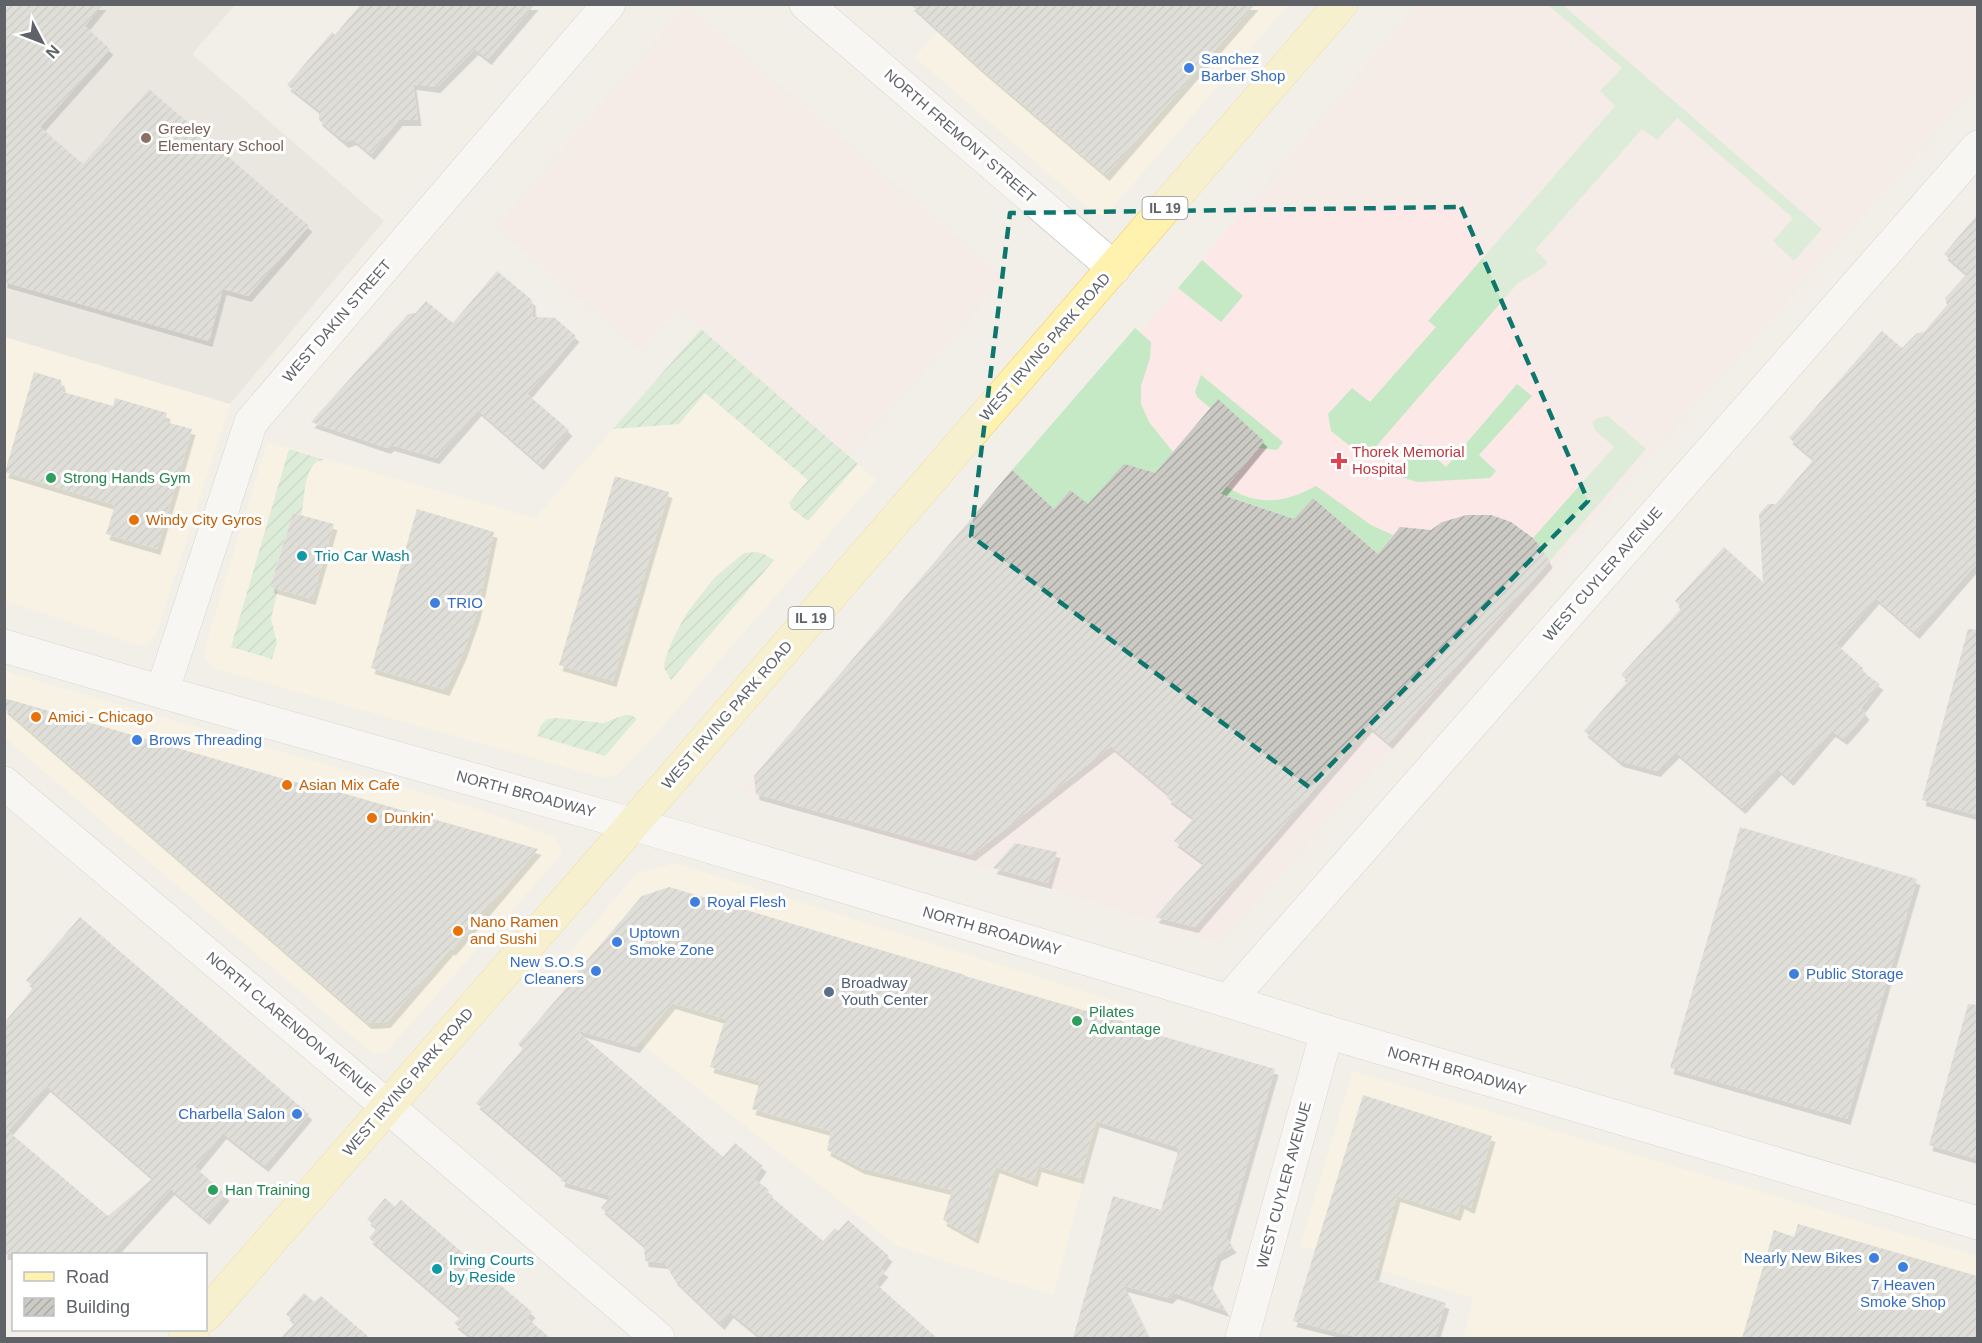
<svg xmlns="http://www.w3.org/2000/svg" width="1982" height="1343" font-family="Arial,sans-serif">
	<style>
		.commercial { fill: #fef7e0 }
		.education { fill: #e1ded6 }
		.medical { fill: #fce8e6 }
		.grass { fill: #c5e8c5 }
		.garden { fill: url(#garden-furrows) }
		.building { fill: url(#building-hatch); fill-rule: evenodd; filter: url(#shadow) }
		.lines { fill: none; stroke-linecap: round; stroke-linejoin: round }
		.minor-casing { stroke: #b5b8bc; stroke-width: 34 }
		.tertiary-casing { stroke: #b5b8bc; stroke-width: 34 }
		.secondary-casing { stroke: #b6babf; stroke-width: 34 }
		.primary-casing { stroke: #f2c960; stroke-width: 34 }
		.minor { stroke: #fff; stroke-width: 33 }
		.tertiary { stroke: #fff; stroke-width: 33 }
		.secondary { stroke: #fff; stroke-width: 33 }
		.primary { stroke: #fff2af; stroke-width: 33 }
		.marked { fill: none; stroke: #0f766e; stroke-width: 4.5; stroke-dasharray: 12 8; stroke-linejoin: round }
		.shop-dot { fill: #3f7fe0; stroke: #fff; stroke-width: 2 }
		.education-dot { fill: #8d6e63; stroke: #fff; stroke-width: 2 }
		.health-dot { fill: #e0444e; stroke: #fff; stroke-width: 2 }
		.leisure-dot { fill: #2e9e5b; stroke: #fff; stroke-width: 2 }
		.food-dot { fill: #e8710a; stroke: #fff; stroke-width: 2 }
		.culture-dot { fill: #0f9aa8; stroke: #fff; stroke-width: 2 }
		.service-dot { fill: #5c6f8a; stroke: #fff; stroke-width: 2 }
		.labels { text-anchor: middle; stroke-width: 6; stroke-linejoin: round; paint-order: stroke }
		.shield { fill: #fff; stroke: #8f9295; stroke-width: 1.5 }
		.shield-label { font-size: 14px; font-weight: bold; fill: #5f6368 }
		.shop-label { font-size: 15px; fill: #366cbe; stroke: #fff; text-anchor: start }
		.education-label { font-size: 15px; fill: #785e54; stroke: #fff; text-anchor: start }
		.street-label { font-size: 15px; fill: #5f6368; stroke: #fff }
		.health-label { font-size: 15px; fill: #be3a42; stroke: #fff; text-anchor: start }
		.leisure-label { font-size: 15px; fill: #27864d; stroke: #fff; text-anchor: start }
		.food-label { font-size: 15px; fill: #c56008; stroke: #fff; text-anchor: start }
		.culture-label { font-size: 15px; fill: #0d838f; stroke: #fff; text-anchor: start }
		.service-label { font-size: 15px; fill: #4e5e75; stroke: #fff; text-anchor: start }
	</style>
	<defs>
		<pattern id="garden-furrows" width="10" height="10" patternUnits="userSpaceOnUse" patternTransform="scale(1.5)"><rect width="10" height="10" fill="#c5e8c5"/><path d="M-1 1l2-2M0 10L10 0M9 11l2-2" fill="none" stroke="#a3c0a4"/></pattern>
		<pattern id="building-hatch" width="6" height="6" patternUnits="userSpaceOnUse" patternTransform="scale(1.5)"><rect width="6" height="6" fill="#cccac5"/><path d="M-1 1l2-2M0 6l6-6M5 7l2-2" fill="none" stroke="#a9a8a4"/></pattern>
		<filter id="shadow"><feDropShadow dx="3.5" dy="6" stdDeviation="0" flood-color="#0004"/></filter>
	</defs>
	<rect width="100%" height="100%" fill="#f1efe8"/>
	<path class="commercial" d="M960,5H1288L1108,213L1103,215L1094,213L915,57Z
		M701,329L876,480L650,741L616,776L600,777L216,669L206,661L204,655L206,644L267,442L535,518Z
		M4,337L230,404L156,636L144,647L5,601Z
		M4,667L11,673L472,807L555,837L562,854L385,1053L373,1054L5,738Z
		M675,863L1131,1006L1053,1295L897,1246L552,973L637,873Z
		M1353,1071L1977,1256V1338H1463L1473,1298L1300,1246Z"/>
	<path class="education" d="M4,5H235L192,54L384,221L230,404L5,337Z"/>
	<path class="medical" d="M686,5L1004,278L850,457L677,308L640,351L496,227Z
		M1417,5H1977V87L1220,943L743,789L954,553Z"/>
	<path class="grass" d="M1548,5H1563L1822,229L1794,261L1773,241L1793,218L1677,118L1657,140L1642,129L1535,250L1548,262C1539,273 1529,275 1517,284L1372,451L1355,450L1331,431L1328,414L1352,388L1370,402L1436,327L1428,321L1615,106L1600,91L1622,68Z
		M1202,260L1243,296L1221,322L1178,288Z
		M1135,328L1151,342L1150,358L1141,386V404L1149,422L1173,452L1155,473L1089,506L1070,490L1054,509L1012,470Z
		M1201,375L1283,442L1277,450L1258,448L1197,397L1195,392Z
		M1517,384L1532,396L1479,455L1496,471L1490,478L1418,482L1404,478L1396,472L1420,444L1446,467Z
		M1608,416L1646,449L1549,562L1543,550L1533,538L1614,447L1595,430L1592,422L1598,418Z
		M1226,486C1257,507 1285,503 1316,486L1371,525L1393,535L1378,554L1313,498L1281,534L1277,513L1221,494Z"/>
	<path class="garden" d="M701,329L858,464L808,521L791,508L789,503L808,480L705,393L679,424L613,429Z
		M289,449L325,460L317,461C302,475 306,496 301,515L293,513L270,587L278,589L271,619L277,643L272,659L231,647Z
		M756,552L764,554L774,560L671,680L664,668L665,660L672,641L686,614L715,577L744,553Z
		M625,715H631L637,719L605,756L537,736L541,725L547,719L557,718L603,723Z"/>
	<path class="building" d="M4,4H103L85,26L110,49L40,127L83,164L149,89L309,226L248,296L223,289L209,341L4,282Z
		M361,4H535L488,59L475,49L437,87L413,84L418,120H399L371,154L353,139L345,142L319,120V110L287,85L332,32L335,35Z
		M910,4H1255L1106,175L977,65Z
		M1977,215V563L1916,633L1876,598L1836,644L1863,668V672L1880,684L1861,708L1866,714L1844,739L1832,731L1790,780L1778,769L1742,808L1676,752L1657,771L1620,761L1584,731L1628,681L1621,675L1682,608L1675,601L1724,547L1763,582L1759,514L1768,504H1776L1814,459L1789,438L1882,331L1902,348L1917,333L1924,332L1947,305L1945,298L1967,274L1944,254Z
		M497,271L532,300L533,317L555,318L576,336L527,394L569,430L540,464L478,410L436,458L391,445L387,448L311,422L408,314L416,313L426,301L453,323Z
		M34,372L61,380L63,392L113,406L115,398L167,413L165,422L192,429L157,549L106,534L115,505L5,472Z
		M1218,399L1264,441L1220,494L1294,519L1313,498L1378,554L1400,527L1431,530L1442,522L1467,515H1491L1511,522L1533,538L1543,550L1549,562L1389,743L1369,726L1195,927L1155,917L1204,863L1174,841L1194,818L1167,798L1170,795L1111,746L972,855L756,794L754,776L1012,470L1054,509L1070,490L1088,504L1124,464L1155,473Z
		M615,476L669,492L613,681L559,665Z
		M417,509L494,532L477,613L463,653L446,690L371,668Z
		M293,513L334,524L312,599L270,587Z
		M1968,629L1977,630V815L1922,800Z
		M4,698L326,791L328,789L538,849L452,950L451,948L387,1022L368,1023L4,708Z
		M1740,827L1917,879L1847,1119L1670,1068Z
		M1015,843L1057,852L1048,883L993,868Z
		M669,887L965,975V976L1125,1022L1124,1025L1275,1069L1226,1238L1233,1247L1218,1255L1209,1283L1226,1311L1174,1293L1169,1298L1124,1286L1149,1338H1073L1113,1196L1161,1210L1179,1148L1096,1121L1080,1178L1038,1166L1034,1181L996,1167L975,1238L943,1220L952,1190L861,1168L827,1150L831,1131L752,1109L760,1081L710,1067L725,1019L672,1003L636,1047L576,1030L723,1157L735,1143L763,1166L754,1179L769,1190L767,1193L823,1241L835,1228L838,1231L848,1220L889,1256L880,1268L885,1271L875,1283L937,1338H762L730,1312L721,1324L675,1280L665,1263L645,1261L644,1245L601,1208L611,1196L561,1181L562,1176L476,1103L523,1049L518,1044L579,973L577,972L642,896Z
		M80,917L309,1114L265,1166L223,1133L195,1167L226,1195L206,1219L171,1189L111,1254H4V1023L34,987L26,980ZM47,1086L153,1178L108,1216L8,1131Z
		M1968,1004L1977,1005V1159L1929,1145Z
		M1363,1095L1492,1136L1471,1208L1461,1203L1457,1215L1397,1196L1374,1280L1446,1303L1435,1338H1360L1293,1321Z
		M385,1198L395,1207L401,1200L532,1312L527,1318L550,1338H473L454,1323L461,1317L369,1238L377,1228L367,1219Z
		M1798,1224L1977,1276V1338H1742L1774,1230L1794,1237Z
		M304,1293L314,1302L321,1296L370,1338H281L295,1323L286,1314Z"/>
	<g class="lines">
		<g class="minor-casing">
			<path id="minor" d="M806,4L1114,268
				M162,692L251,422L609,4
				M1228,1001L1978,147
				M1242,1338L1327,1032"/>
		</g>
		<g class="tertiary-casing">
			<path id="tertiary" d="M387,1106L658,1338"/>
		</g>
		<g class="secondary-casing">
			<path id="secondary" d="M4,646L162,692L688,840L1228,1001L1327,1032L1978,1223
				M4,783L387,1106"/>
		</g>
		<g class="primary-casing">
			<path id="primary" d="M206,1315L633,824L1341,4
				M185,1338L193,1330"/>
		</g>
		<use href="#minor" class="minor"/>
		<use href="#tertiary" class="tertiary"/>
		<use href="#secondary" class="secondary"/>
		<use href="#primary" class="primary"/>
	</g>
	<path d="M0 0H1982V1343H0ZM1461,207L1588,501L1309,787L971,536L1010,213Z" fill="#f1efe8" fill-opacity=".55" fill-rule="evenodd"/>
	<path class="marked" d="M1461,207L1588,501L1309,787L971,536L1010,213Z"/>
	<g class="shop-dot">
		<circle cx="1189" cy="68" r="6"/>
		<circle cx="435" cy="603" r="6"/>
		<circle cx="137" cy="740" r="6"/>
		<circle cx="695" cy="902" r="6"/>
		<circle cx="617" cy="942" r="6"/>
		<circle cx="596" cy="971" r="6"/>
		<circle cx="1794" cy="974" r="6"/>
		<circle cx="297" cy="1114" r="6"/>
		<circle cx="1874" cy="1258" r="6"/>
		<circle cx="1903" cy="1267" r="6"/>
	</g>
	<circle class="education-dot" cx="146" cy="138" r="6"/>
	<path class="health-dot" d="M1336 452h6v6h6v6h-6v6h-6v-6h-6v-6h6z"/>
	<g class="leisure-dot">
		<circle cx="51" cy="478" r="6"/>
		<circle cx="1077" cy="1021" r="6"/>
		<circle cx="213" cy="1190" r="6"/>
	</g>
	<g class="food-dot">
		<circle cx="134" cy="520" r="6"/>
		<circle cx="36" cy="717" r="6"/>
		<circle cx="287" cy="785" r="6"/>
		<circle cx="372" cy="818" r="6"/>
		<circle cx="458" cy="931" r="6"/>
	</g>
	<g class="culture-dot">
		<circle cx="302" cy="556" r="6"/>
		<circle cx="437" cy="1269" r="6"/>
	</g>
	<circle class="service-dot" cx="829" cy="992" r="6"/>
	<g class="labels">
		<g class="shield">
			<rect x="1142.5" y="197" width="45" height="22" rx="4.5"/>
			<rect x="788.5" y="607" width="45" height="22" rx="4.5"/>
		</g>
		<g class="shield-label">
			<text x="1165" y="213">IL 19</text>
			<text x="811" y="623">IL 19</text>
		</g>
		<g class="shop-label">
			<text x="1201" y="64">Sanchez<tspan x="1201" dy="17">Barber Shop</tspan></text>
			<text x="447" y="608">TRIO</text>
			<text x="149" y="745">Brows Threading</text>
			<text x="707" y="907">Royal Flesh</text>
			<text x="629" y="938">Uptown<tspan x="629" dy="17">Smoke Zone</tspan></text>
			<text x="584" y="967" text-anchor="end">New S.O.S<tspan x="584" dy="17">Cleaners</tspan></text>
			<text x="1806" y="979">Public Storage</text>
			<text x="285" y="1119" text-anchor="end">Charbella Salon</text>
			<text x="1862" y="1263" text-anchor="end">Nearly New Bikes</text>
			<text x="1903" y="1290" text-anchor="middle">7 Heaven<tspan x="1903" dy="17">Smoke Shop</tspan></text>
		</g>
		<g class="education-label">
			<text x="158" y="134">Greeley<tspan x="158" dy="17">Elementary School</tspan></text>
		</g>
		<g class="street-label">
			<text transform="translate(960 136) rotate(41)" y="5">NORTH FREMONT STREET</text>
			<text transform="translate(337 321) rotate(-49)" y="5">WEST DAKIN STREET</text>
			<text transform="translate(1045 347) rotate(-49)" y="5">WEST IRVING PARK ROAD</text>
			<text transform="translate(1603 574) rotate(-49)" y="5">WEST CUYLER AVENUE</text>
			<text transform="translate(727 715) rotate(-49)" y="5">WEST IRVING PARK ROAD</text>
			<text transform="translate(526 794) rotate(15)" y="5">NORTH BROADWAY</text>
			<text transform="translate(992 931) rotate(16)" y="5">NORTH BROADWAY</text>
			<text transform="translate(291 1024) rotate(40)" y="5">NORTH CLARENDON AVENUE</text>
			<text transform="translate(1457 1071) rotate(16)" y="5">NORTH BROADWAY</text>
			<text transform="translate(408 1082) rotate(-49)" y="5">WEST IRVING PARK ROAD</text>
			<text transform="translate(1284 1185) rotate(-75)" y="5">WEST CUYLER AVENUE</text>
		</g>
		<g class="health-label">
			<text x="1352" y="457">Thorek Memorial<tspan x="1352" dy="17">Hospital</tspan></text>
		</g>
		<g class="leisure-label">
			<text x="63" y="483">Strong Hands Gym</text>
			<text x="1089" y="1017">Pilates<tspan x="1089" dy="17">Advantage</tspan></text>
			<text x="225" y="1195">Han Training</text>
		</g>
		<g class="food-label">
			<text x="146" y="525">Windy City Gyros</text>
			<text x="48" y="722">Amici - Chicago</text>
			<text x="299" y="790">Asian Mix Cafe</text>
			<text x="384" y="823">Dunkin'</text>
			<text x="470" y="927">Nano Ramen<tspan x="470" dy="17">and Sushi</tspan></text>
		</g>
		<g class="culture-label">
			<text x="314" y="561">Trio Car Wash</text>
			<text x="449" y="1265">Irving Courts<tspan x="449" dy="17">by Reside</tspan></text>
		</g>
		<g class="service-label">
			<text x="841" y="988">Broadway<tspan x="841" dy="17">Youth Center</tspan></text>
		</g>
	</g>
	<rect width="1982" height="1343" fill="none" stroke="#5f6368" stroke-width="12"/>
	<rect x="12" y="1253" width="195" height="78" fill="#ffffff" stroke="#bfc1c3" stroke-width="1.5"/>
	<rect x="24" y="1272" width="30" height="9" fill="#fff2af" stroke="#bfc1c3" stroke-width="1.5"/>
	<text x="66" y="1283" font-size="18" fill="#5f6368">Road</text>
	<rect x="24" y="1298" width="30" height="18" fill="url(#building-hatch)" stroke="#bfc1c3" stroke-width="1.5"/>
	<text x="66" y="1313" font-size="18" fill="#5f6368">Building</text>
	<g transform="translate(42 42) rotate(132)" stroke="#ffffff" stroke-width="4.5" paint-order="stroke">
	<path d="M0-4.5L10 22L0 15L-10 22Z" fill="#5f6368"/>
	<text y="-9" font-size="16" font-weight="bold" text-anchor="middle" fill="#5f6368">N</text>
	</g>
</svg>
